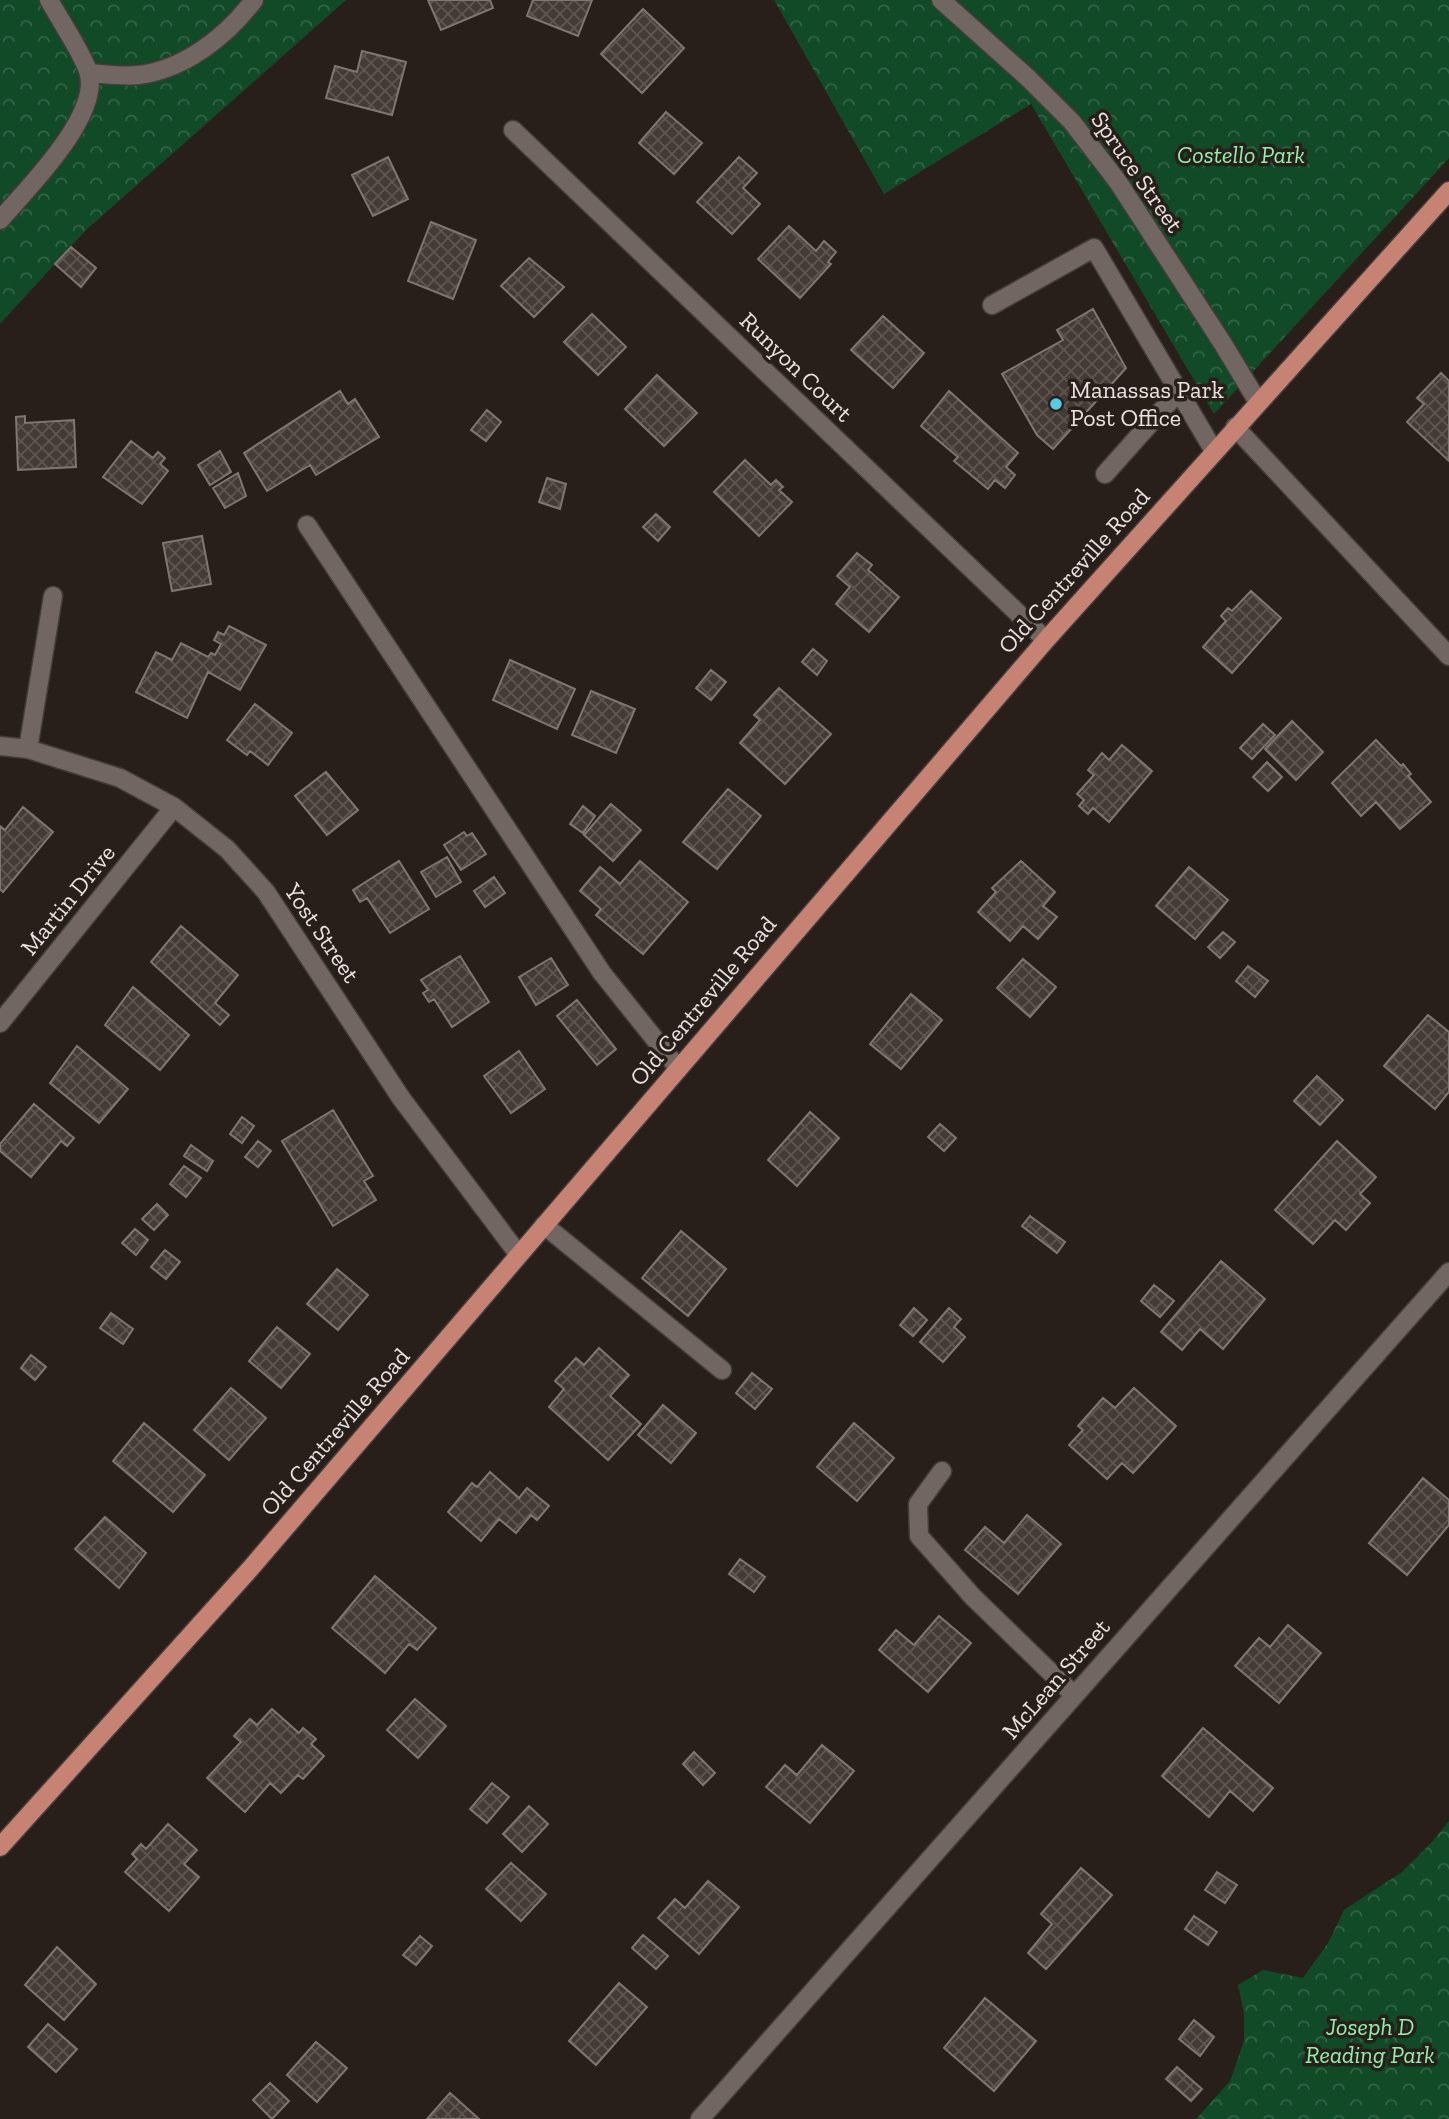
<svg xmlns="http://www.w3.org/2000/svg" width="1449" height="2119" font-family="'Zilla Slab',serif">
	<style>
		.forest { fill: url(#forest-crowns) }
		.building { fill: url(#building-cross-hatch); stroke: #817571; stroke-width: 2 }
		.lines { fill: none; stroke-linecap: round; stroke-linejoin: round }
		.minor-casing { stroke: #453c3a; stroke-width: 21 }
		.major-casing { stroke: #453c3a; stroke-width: 21 }
		.minor { stroke: #716662; stroke-width: 18 }
		.major { stroke: #c68373; stroke-width: 18 }
		.poi-dot { fill: #58c9e3; stroke: #281f1b; stroke-width: 2.5 }
		.labels { text-anchor: middle; stroke-width: 7; stroke-linejoin: round; paint-order: stroke }
		.park-label { font-size: 24px; font-style: italic; fill: #8ff0ab; stroke: #281f1b }
		.street-label { font-size: 24px; fill: #e9e2e0; stroke: #281f1b }
		.poi-label { font-size: 24px; fill: #e9e2e0; stroke: #281f1b; text-anchor: start }
	</style>
	<defs>
		<pattern id="forest-crowns" width="20" height="18" patternUnits="userSpaceOnUse" patternTransform="scale(1.75)"><rect width="20" height="18" fill="#104a27"/><path d="M2 6a3 3 0 1 1 6 0M12 15a3 3 0 1 1 6 0" fill="none" stroke="#336446"/></pattern>
		<pattern id="building-cross-hatch" width="8" height="8" patternUnits="userSpaceOnUse" patternTransform="scale(1.75)"><rect width="8" height="8" fill="#443a36"/><path d="M0 0l8 8M0 8l8-8" fill="none" stroke="#5f5653"/></pattern>
	</defs>
	<rect width="100%" height="100%" fill="#281f1b"/>
	<path class="forest" d="M0,0H346L85,231L0,324Z
		M774,0H1449V158L1214,414L1031,104L884,194Z
		M1449,1821V2119H1196L1230,2081L1244,2041V2014L1238,1985L1263,1970L1303,1978L1328,1943L1344,1910L1402,1872L1431,1843Z"/>
	<path class="building" d="M428,0H490L493,8L441,30Z
		M533,0H592L578,36L527,16Z
		M643,9L684,48L642,93L601,54Z
		M362,51L406,62L392,115L326,98L335,66L357,72Z
		M666,112L702,143L674,174L639,143Z
		M388,157L408,199L373,216L352,175Z
		M739,157L757,173L743,188L760,204L732,234L697,202Z
		M431,222L476,240L453,299L408,281Z
		M789,226L816,251L824,241L836,252L828,262L831,264L800,298L758,259Z
		M71,247L96,268L81,287L55,264Z
		M529,258L564,287L534,317L501,286Z
		M1093,309L1126,368L1053,449L1037,435L1002,374L1063,340L1057,330Z
		M592,314L626,347L598,375L564,342Z
		M883,316L924,353L893,388L851,350Z
		M1441,373L1449,381V461L1407,422L1424,404L1417,398Z
		M657,375L697,413L664,446L625,409Z
		M340,391L348,404L355,399L379,437L316,475L310,465L267,491L244,453Z
		M949,391L1018,453L1006,467L1015,475L1005,488L995,480L988,489L954,461L958,457L921,426Z
		M487,410L501,422L486,441L471,430Z
		M25,416V423L74,420L76,467L18,470L16,417Z
		M131,441L153,458L158,452L165,458L160,464L168,471L142,504L103,477Z
		M220,451L231,472L210,485L198,465Z
		M745,460L771,485L776,480L783,487L779,490L792,502L759,536L714,492Z
		M238,473L246,496L225,508L213,488Z
		M547,478L566,484L560,509L539,502Z
		M656,514L670,527L658,541L643,527Z
		M202,536L211,584L172,591L163,543Z
		M857,553L872,565L868,570L899,597L869,632L836,604L850,587L837,576Z
		M1251,591L1281,618L1232,673L1203,647L1226,621L1221,616L1228,608L1232,611Z
		M229,626L266,645L240,690L208,672L187,718L136,692L156,652L172,660L181,643L208,657L211,653L215,655L221,644L214,640L218,632L224,635Z
		M813,649L827,661L817,675L802,662Z
		M510,660L575,689L557,729L493,700Z
		M711,670L726,682L711,700L696,688Z
		M779,688L831,734L785,784L740,743L760,720L754,715Z
		M591,691L635,709L616,753L572,735Z
		M255,704L292,733L268,765L250,751L247,755L227,740Z
		M1292,721L1323,752L1296,780L1265,749Z
		M1263,724L1275,735L1252,759L1240,748Z
		M1376,740L1401,766L1403,764L1411,774L1408,776L1431,802L1400,829L1376,802L1361,816L1332,783Z
		M1122,745L1152,771L1109,822L1093,808L1088,814L1079,806L1084,800L1077,794L1094,775L1088,770L1102,753L1109,760Z
		M1267,762L1282,777L1268,791L1253,777Z
		M326,772L358,810L327,835L295,796Z
		M728,789L761,816L717,869L683,842Z
		M611,804L641,830L613,861L584,835Z
		M583,806L595,816L583,833L570,824Z
		M23,807L53,832L3,892L0,889V826L5,830Z
		M464,832L467,836L472,833L486,854L461,870L444,845Z
		M447,857L461,882L436,897L421,872Z
		M399,861L429,909L390,933L367,898L360,902L353,890Z
		M640,861L688,902L643,954L596,915L601,909L580,891L600,867L620,884Z
		M1021,861L1055,892L1043,906L1057,917L1038,939L1023,926L1010,941L978,912L996,892L992,888Z
		M1189,867L1228,900L1195,939L1156,906Z
		M494,877L505,893L485,907L474,891Z
		M181,926L238,975L215,1003L229,1015L220,1025L151,962Z
		M1223,932L1235,942L1220,958L1208,947Z
		M460,956L489,1002L452,1027L434,999L429,1002L423,993L428,990L421,980Z
		M551,958L568,985L536,1005L519,977Z
		M1023,959L1056,987L1030,1017L997,988Z
		M1248,966L1268,981L1255,997L1236,981Z
		M133,987L189,1035L160,1070L105,1025Z
		M911,994L942,1020L901,1069L870,1044Z
		M577,1000L616,1049L597,1065L557,1016Z
		M1428,1015L1449,1032V1092L1435,1109L1384,1066Z
		M77,1046L128,1089L99,1123L50,1083Z
		M519,1051L545,1089L511,1113L484,1076Z
		M1317,1076L1343,1100L1320,1125L1294,1101Z
		M34,1104L74,1138L67,1146L61,1141L31,1177L0,1151V1144Z
		M333,1110L373,1176L364,1181L376,1200L333,1226L282,1141Z
		M810,1112L839,1138L797,1186L768,1160Z
		M242,1117L254,1126L242,1143L230,1134Z
		M940,1124L956,1138L944,1151L928,1137Z
		M258,1141L271,1151L258,1167L245,1157Z
		M1337,1141L1376,1177L1360,1194L1370,1203L1346,1230L1335,1220L1313,1244L1275,1210Z
		M191,1145L213,1161L207,1171L184,1156Z
		M184,1166L201,1178L186,1197L170,1184Z
		M157,1204L168,1215L154,1230L142,1219Z
		M1030,1216L1065,1242L1057,1253L1022,1226Z
		M135,1229L148,1240L136,1255L122,1243Z
		M681,1231L726,1269L688,1316L642,1278Z
		M165,1250L180,1262L166,1279L151,1267Z
		M1221,1261L1265,1299L1223,1349L1200,1329L1182,1350L1161,1332Z
		M337,1269L368,1295L338,1330L307,1304Z
		M1154,1285L1174,1301L1160,1317L1141,1301Z
		M914,1308L927,1320L913,1336L900,1325Z
		M949,1308L961,1319L954,1327L965,1337L943,1362L920,1342Z
		M111,1313L133,1329L123,1344L100,1328Z
		M277,1327L310,1354L281,1388L249,1361Z
		M599,1348L629,1375L610,1396L641,1424L608,1460L549,1407L564,1389L555,1381L576,1358L584,1365Z
		M31,1355L46,1367L35,1380L21,1368Z
		M752,1373L772,1389L755,1409L736,1393Z
		M231,1388L266,1418L229,1460L194,1430Z
		M1134,1388L1176,1426L1133,1473L1122,1463L1107,1479L1069,1445L1083,1430L1078,1426L1103,1398L1115,1408Z
		M663,1405L696,1433L671,1463L638,1435Z
		M144,1423L205,1475L173,1512L113,1461Z
		M854,1423L894,1458L857,1501L817,1467Z
		M490,1472L519,1498L527,1488L549,1506L537,1520L531,1515L516,1533L499,1519L481,1541L448,1512L472,1483L477,1487Z
		M1423,1478L1449,1500V1525L1407,1575L1369,1543Z
		M1027,1515L1061,1544L1018,1594L965,1550L985,1527L1004,1543Z
		M105,1517L146,1553L119,1588L75,1549Z
		M740,1559L765,1577L754,1592L729,1574Z
		M375,1576L436,1628L417,1650L409,1644L385,1673L332,1628Z
		M939,1616L971,1643L928,1692L879,1650L896,1630L914,1645Z
		M1288,1625L1321,1653L1279,1703L1235,1666L1259,1638L1270,1647Z
		M415,1699L446,1726L418,1758L387,1730Z
		M272,1709L299,1733L303,1728L316,1739L311,1744L324,1756L303,1779L298,1775L281,1793L270,1783L245,1812L207,1778L241,1742L234,1736L250,1719L257,1725Z
		M1203,1728L1273,1788L1253,1811L1230,1791L1209,1817L1162,1776Z
		M822,1745L854,1771L810,1823L766,1787L785,1765L797,1775Z
		M694,1752L715,1773L703,1785L683,1764Z
		M492,1783L509,1797L487,1823L470,1809Z
		M529,1806L548,1824L522,1852L503,1834Z
		M168,1824L197,1850L184,1864L199,1877L169,1911L125,1872L137,1859L132,1854L141,1844L146,1849Z
		M511,1863L546,1894L521,1921L486,1889Z
		M1081,1868L1112,1895L1046,1969L1028,1953L1052,1924L1041,1914Z
		M1217,1872L1237,1885L1225,1903L1205,1890Z
		M708,1881L739,1907L699,1954L658,1918L675,1899L685,1908Z
		M1194,1916L1217,1932L1208,1945L1185,1929Z
		M643,1935L668,1956L656,1969L632,1948Z
		M420,1936L432,1946L416,1965L403,1955Z
		M57,1947L96,1984L64,2020L25,1985Z
		M619,1983L647,2007L596,2065L569,2041Z
		M985,1998L1036,2041L994,2091L944,2048Z
		M1194,2020L1214,2037L1200,2056L1179,2039Z
		M48,2024L77,2049L56,2072L28,2047Z
		M316,2042L347,2068L317,2102L287,2075Z
		M1177,2067L1202,2089L1191,2101L1166,2079Z
		M270,2083L289,2101L272,2119L253,2100Z
		M450,2093L479,2119H427Z"/>
	<g class="lines">
		<g class="minor-casing">
			<path id="minor" d="M941,0L1028,78L1072,122L1118,182L1223,344L1258,402
				M89,73C105,74 123,77 138,75C184,70 227,36 254,0
				M513,130L1046,640
				M0,220C26,190 103,114 88,71C81,51 60,20 49,0
				M992,305L1094,248L1214,451
				M1235,427L1449,656
				M1105,474L1179,391
				M307,525L602,973L678,1068
				M0,746L28,749L120,778L174,807L227,849L266,892L401,1098L519,1255
				M28,749L53,596
				M0,1023L174,807
				M544,1225L722,1370
				M942,1471L918,1504L919,1536L973,1597L1074,1695
				M700,2119L1449,1272"/>
		</g>
		<g class="major-casing">
			<path id="major" d="M0,1847L250,1569L1046,640L1449,191"/>
		</g>
		<use href="#minor" class="minor"/>
		<use href="#major" class="major"/>
	</g>
	<circle class="poi-dot" cx="1056" cy="404" r="7"/>
	<g class="labels">
		<g class="park-label">
			<text x="1241" y="163">Costello Park</text>
			<text x="1370" y="2035">Joseph D<tspan x="1370" dy="28">Reading Park</tspan></text>
		</g>
		<g class="street-label">
			<text transform="translate(1137 172) rotate(55)" y="8">Spruce Street</text>
			<text transform="translate(796 367) rotate(44)" y="8">Runyon Court</text>
			<text transform="translate(1074 571) rotate(-48)" y="8">Old Centreville Road</text>
			<text transform="translate(68 900) rotate(-51)" y="8">Martin Drive</text>
			<text transform="translate(322 933) rotate(56)" y="8">Yost Street</text>
			<text transform="translate(703 1001) rotate(-50)" y="8">Old Centreville Road</text>
			<text transform="translate(335 1432) rotate(-49)" y="8">Old Centreville Road</text>
			<text transform="translate(1056 1679) rotate(-49)" y="8">McLean Street</text>
		</g>
		<g class="poi-label">
			<text x="1070" y="398">Manassas Park<tspan x="1070" dy="28">Post Office</tspan></text>
		</g>
	</g>
</svg>
